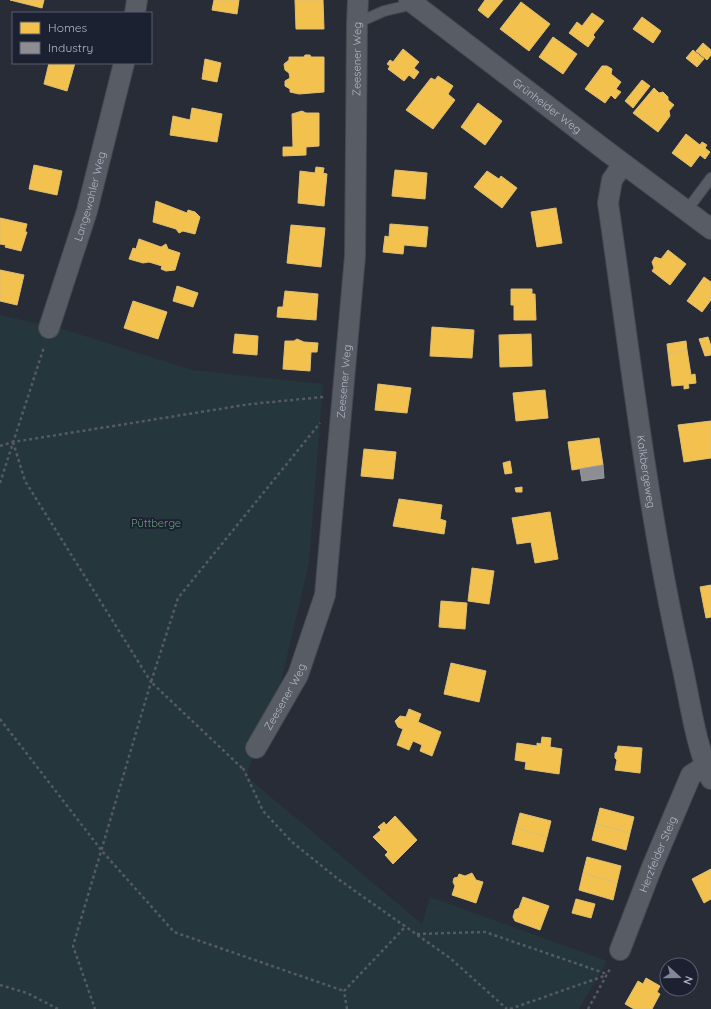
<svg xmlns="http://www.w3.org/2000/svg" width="711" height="1009" font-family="Quicksand,sans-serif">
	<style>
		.green { fill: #25363d }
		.homes { fill: #f2c14e; stroke: #dfbe73 }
		.industry { fill: #8d8d92; stroke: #989aa2 }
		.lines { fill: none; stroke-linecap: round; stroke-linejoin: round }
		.lane-casing { stroke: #454850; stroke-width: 12 }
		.street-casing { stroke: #454850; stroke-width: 22 }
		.path { stroke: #565a62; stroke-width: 2.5; stroke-dasharray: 3 3; stroke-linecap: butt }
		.lane { stroke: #585c65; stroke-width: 10 }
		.street { stroke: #585c65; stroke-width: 20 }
		.labels { text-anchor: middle; stroke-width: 4; stroke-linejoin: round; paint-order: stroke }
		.street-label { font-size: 11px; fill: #b2b7c9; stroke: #1c2132 }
		.park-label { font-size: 11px; fill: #689b7d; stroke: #1c2132 }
	</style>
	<rect width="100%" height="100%" fill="#282c37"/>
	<path class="green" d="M0,315L66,330L192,370L323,384L309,563L281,682L246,776L422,924L430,897L607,961L579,1009H0Z"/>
	<path class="homes" d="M10,0H44L42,8Z
		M214,0H239L237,14L212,10Z
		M295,0H323L324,29H296Z
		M485,0H503L488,18L478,10Z
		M521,2L550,24L529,51L500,29Z
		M592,13L604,21L593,35L595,37L588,47L569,33L577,22L582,26Z
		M642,17L661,31L653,43L633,29Z
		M553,37L577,54L563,74L539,57Z
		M703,43L711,50V55L707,60L696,51Z
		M403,49L419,62L414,68L419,72L414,79L409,75L404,81L388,69L390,66L387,64L390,60L393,62Z
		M693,50L704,59L697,67L686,58Z
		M305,55H310L311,57H324V92L299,94L290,92V89L285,86V81L290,78L289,73L285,70L284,64L289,60V57H304Z
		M205,59L221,63L217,82L202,79Z
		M49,63H75L67,91L44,84Z
		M602,66H607L612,69L611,74L621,82L616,89L621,92L615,99L611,95L605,103L585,89Z
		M438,76L453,86L448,94L455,100L433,129L406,110L431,78L435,80Z
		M642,80L650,86L633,108L625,101Z
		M654,88L659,93L663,92L668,97V100L674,105L669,111L670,116L658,132L633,113Z
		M478,103L502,121L485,145L461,127Z
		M192,108L222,114L217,142L170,135L173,116L190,120Z
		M302,111L306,113H319V146L306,147V155L283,156V147H293L292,114Z
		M686,134L700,145L702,142L707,145L705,148L710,152L705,159L700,155L691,167L672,153Z
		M34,165L62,171L57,195L29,189Z
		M316,167L324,168L323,173L327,174L324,206L298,203L300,171L315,173Z
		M395,170L427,173L425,199L392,196Z
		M487,171L499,179L501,176L517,188L502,208L474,187Z
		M156,201L187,213L188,210L195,212L200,217L195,234L183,231L179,233L176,229L153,222Z
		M556,208L562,243L537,247L531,212Z
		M0,218L27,224L25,232H27L21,251L5,247L6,245L0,244Z
		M390,224L428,227L426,247L404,245L403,254L383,252L385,236L389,237Z
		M291,225L325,228L321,267L287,263Z
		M139,239L161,247L166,244L168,249L180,253L175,270L166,271L161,269L162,266L149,262L143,263L129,259L133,248L136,249Z
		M668,250L686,264L670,285L652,271L654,268L652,262L655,257L661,259Z
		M0,270L24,275L17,305L0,301Z
		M704,277L711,282V300L702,312L687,301Z
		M177,286L198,293L193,307L173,301Z
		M511,289H532V294H535L536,320H514V305H511Z
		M285,291L318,294L316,320L277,317L278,307H283Z
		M133,301L167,312L158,339L124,328Z
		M432,327L474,330L472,358L430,356Z
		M235,334L258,336L257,355L233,353Z
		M531,334L532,366L500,367L499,335Z
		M708,337L711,346V355L705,356L699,339Z
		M297,339L304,342L318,343L317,352H311L310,371L283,369L285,341H294Z
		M686,341L687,350L668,353L667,344Z
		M687,350L691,375L695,374L696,383L688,384L689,388L684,389V385L672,386L668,353Z
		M378,384L411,388L407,413L375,410Z
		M545,390L548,418L516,421L513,393Z
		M711,421V458L684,462L678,425Z
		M599,438L603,465L572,470L568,442Z
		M364,449L396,452L393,479L361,476Z
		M510,461L512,473L505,474L503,463Z
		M522,487V492H516L515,488Z
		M399,499L442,505L440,519L446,521L444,534L393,526Z
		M550,512L558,559L535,563L531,542L517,544L512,518Z
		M472,568L494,571L489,604L468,601Z
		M711,585V617L706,618L700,587Z
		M441,601L467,603L465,629L439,627Z
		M451,663L486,671L479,702L444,694Z
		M409,709L421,714L418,722L441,732L432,756L420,751L422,745L413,741L409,750L397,745L403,729L398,727L395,721L400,716L406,717Z
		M542,737L551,738L550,747L562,749L559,774L525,769L526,762L515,760L517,743L537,746V743L541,744Z
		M618,746L642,748L640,773L615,770L617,760L615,758V753L617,752Z
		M600,808L634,817L630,833L596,824Z
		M520,813L551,821L547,837L516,828Z
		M395,816L417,840L393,864L385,855L388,852L373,837L381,830L378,827L384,822L386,825Z
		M596,824L630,833L626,850L592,840Z
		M516,828L547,837L543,852L512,844Z
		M587,857L621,866L617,883L583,873Z
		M711,869V899L704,903L692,879Z
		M472,873L476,880L483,882L476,903L452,895L455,886L453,882L454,878L458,877L459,874L465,876Z
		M583,873L617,883L613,900L579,890Z
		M523,897L549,906L540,930L515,921L513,917L515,910L519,908Z
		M576,899L595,904L591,918L572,913Z
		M646,978L660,986L657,992L660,994L652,1009H634L625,1004L638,981L643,984Z"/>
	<path class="industry" d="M603,465L604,478L582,481L580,469Z"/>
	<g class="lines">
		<g class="lane-casing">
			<path id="lane" d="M357,23L384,11L414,4
				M687,210L711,178"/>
		</g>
		<g class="street-casing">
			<g id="street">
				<path id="s1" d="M409,0L609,153L711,229"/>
				<path d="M135,13L137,0"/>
				<path id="s2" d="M623,164L612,180L608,203C630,354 647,507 680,656C689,694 695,745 711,779"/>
				<path id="s3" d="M49,328L87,211L124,63"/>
				<path id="s4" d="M256,748L298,675L325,595L355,256L357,23L358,0"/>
				<path id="s5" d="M620,950L652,867L691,775L705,766"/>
			</g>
		</g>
		<path class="path" d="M13,442L25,481L151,682L73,946L95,1009
			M0,446L13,442L251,404L323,397
			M0,483L44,347
			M0,719L102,851L174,932L344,991
			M242,768L151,682L178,598L320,423
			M243,768L263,811L292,842L338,879L450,958L507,1009
			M417,934L485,932L607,974
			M0,985L27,993L58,1009
			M347,1009L344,991L406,926
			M510,1009L607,975
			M588,1009L611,967"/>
		<use href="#lane" class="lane"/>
		<use href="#street" class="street"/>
	</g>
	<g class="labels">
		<g class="street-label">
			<text dy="4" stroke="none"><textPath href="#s4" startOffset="706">Zeesener Weg</textPath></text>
			<text dy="4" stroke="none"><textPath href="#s1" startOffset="174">Grünheider Weg</textPath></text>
			<text dy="4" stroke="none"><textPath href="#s3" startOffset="138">Langewahler Weg</textPath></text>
			<text dy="4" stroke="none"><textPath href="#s4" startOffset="383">Zeesener Weg</textPath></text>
			<text dy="4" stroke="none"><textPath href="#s2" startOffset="314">Kalkbergeweg</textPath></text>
			<text dy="4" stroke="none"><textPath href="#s4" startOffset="59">Zeesener Weg</textPath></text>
			<text dy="4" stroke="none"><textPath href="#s5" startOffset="103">Herzfelder Steig</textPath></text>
		</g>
		<g class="park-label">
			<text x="156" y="527">Püttberge</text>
		</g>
	</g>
	<rect x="12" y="12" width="140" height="52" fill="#1c2132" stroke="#585d6e"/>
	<rect x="20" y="22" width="20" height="12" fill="#f2c14e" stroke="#585d6e"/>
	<text x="48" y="32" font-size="12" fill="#b2b7c9">Homes</text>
	<rect x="20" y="42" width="20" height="12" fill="#8d8d92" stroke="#585d6e"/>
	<text x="48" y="52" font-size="12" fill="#b2b7c9">Industry</text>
	<g transform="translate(679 977) rotate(111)"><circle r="19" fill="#1c2132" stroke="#585d6e"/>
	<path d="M0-3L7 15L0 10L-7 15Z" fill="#828696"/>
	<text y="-6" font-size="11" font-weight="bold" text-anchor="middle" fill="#b2b7c9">N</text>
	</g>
</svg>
